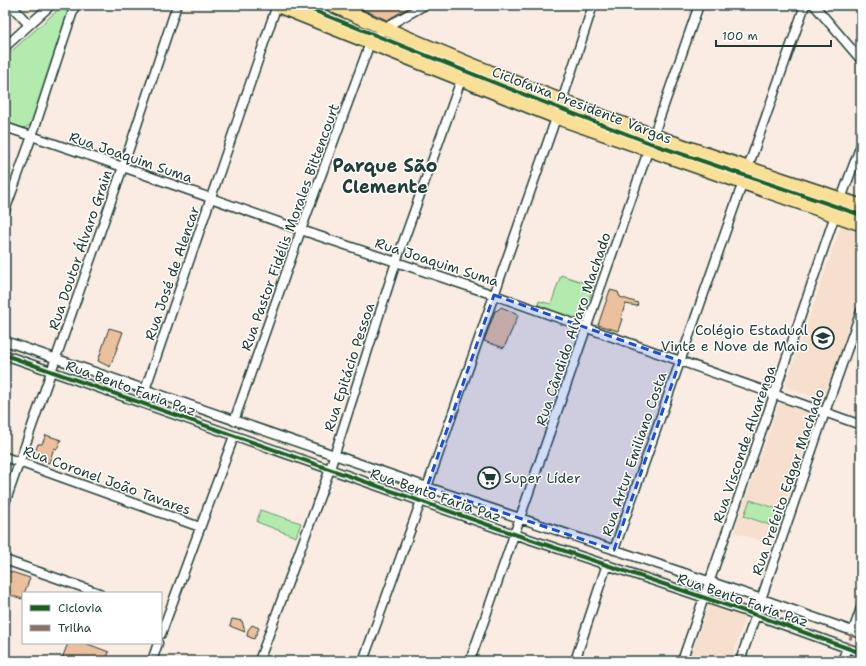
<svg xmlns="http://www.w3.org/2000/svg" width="866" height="666" font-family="'Shantell Sans',sans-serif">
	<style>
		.built { fill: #f6dfcd }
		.green { fill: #b3eaad; stroke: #699470 }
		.building { fill: #edc09d; stroke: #1f3d34 }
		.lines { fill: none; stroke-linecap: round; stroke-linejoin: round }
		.minor-casing { stroke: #1f3d34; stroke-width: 11 }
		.primary-casing { stroke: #1f3d34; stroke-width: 16 }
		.minor { stroke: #fff; stroke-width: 8 }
		.primary { stroke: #fadf96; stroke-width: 13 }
		.quiet { stroke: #8d6e63; stroke-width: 3; stroke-dasharray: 6 3; stroke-linecap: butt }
		.cycleway-casing { stroke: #fff; stroke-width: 6 }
		.cycleway { stroke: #1b5e20; stroke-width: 4 }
		.marked { fill: #1d4ed8; fill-opacity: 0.2; stroke: #1d4ed8; stroke-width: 3; stroke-dasharray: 8 5; stroke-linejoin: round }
		.labels { text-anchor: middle; stroke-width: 3; stroke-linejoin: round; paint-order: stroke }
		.street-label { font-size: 14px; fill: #1f3d34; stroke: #fff }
		.poi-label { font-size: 14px; fill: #1f3d34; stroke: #fff; text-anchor: end }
		.district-label { font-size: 18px; font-weight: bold; fill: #1f3d34; stroke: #fff }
	</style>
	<rect width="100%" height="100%" fill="#faece2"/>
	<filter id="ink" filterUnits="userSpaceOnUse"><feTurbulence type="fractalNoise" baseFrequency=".025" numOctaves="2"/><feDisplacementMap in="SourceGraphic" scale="8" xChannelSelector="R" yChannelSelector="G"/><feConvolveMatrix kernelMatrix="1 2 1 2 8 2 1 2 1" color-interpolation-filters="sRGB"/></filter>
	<g filter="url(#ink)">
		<path class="built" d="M843,224L861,231V292L825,397L820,399L788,388L786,384L840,228Z
			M783,401L815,413L816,418L770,544L734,532L778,406Z
			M710,605L745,617L731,661H689L708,607Z"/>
		<path class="green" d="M64,6L67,7L69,10L32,123L30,125L24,128L5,122V57L61,7Z
			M561,275L594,286L581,320L579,321L538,305L539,301L551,304Z
			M750,500L781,510L776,527L744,516Z
			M260,510L301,523L296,537L257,522Z"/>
		<path class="building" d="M352,5H414L387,20Z
			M610,290L618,292L620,297L638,303L637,306L625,304L621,319H622L618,331L598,325Z
			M501,307L516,313L518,316L504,348L484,341L495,311L498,310Z
			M109,328L123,332L110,367L98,361Z
			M46,435L61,440L57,449L54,448L49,463L33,458L38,444H42Z
			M5,570L30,578L22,599L5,593Z
			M232,619L242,621L245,632L230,626Z
			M252,625L259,628L254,639L247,636L248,630Z
			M68,643H85L109,652L106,661H61Z"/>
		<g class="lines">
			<g class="minor-casing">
				<path id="minor" d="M11,5L29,25
					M814,5L861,60
					M5,47L51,5
					M5,127L123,167L301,230L494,295L861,425
					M5,211L32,136L75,5
					M5,341L427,487L762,599L861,634
					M5,355L514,534L756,615L861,653
					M145,390L277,5
					M234,421L301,230L370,43L384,28L425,5
					M5,457L200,527
					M5,503L123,167L177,5
					M614,550L805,5
					M5,560L99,593
					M853,631L861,608
					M161,634L234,436
					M152,661L158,643
					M259,661L330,469L396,262L461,80
					M363,661L421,501L427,487L562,101L593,5
					M470,661L699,5
					M575,661L607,564
					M682,661L774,395L835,215L861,145
					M740,661L825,412L861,311
					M842,661L847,648"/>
			</g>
			<g class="primary-casing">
				<path id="primary" d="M276,5L556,117L861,224
					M332,5C437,52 544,95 652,135C721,160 791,182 861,206"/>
			</g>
			<use href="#minor" class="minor"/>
			<use href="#primary" class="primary"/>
			<path class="quiet" d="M847,648L853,631"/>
			<g class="cycleway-casing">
				<path id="cycleway" d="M300,5L533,98L658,146L861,215
					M5,355L514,534L756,615L861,653"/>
			</g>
			<use href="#cycleway" class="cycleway"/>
		</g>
	</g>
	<path class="marked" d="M494,295L680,361L614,550L427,487Z"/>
	<defs>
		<g id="school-ring" transform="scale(1.15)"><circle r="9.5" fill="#fff" stroke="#1f3d34" stroke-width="1.5"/><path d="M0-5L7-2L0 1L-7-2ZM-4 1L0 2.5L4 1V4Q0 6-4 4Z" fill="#1f3d34"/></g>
		<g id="supermarket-ring" transform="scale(1.15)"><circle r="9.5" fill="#fff" stroke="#1f3d34" stroke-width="1.5"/><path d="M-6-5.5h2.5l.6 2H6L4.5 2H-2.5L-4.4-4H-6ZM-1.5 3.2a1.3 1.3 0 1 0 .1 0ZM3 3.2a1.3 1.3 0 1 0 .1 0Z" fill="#1f3d34"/></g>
	</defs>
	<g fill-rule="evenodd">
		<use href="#school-ring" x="823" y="338"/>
		<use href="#supermarket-ring" x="489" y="478"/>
	</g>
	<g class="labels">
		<g class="street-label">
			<text transform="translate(582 105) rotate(21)" y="5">Ciclofaixa Presidente Vargas</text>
			<text transform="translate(131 157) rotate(19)" y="5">Rua Joaquim Suma</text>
			<text transform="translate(290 227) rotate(-70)" y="5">Rua Pastor Fidélis Morales Bittencourt</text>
			<text transform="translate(80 250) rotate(-71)" y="5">Rua Doutor Álvaro Grain</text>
			<text transform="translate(437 262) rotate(18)" y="5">Rua Joaquim Suma</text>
			<text transform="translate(172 273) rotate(-71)" y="5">Rua José de Alencar</text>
			<text transform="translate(573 329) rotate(-71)" y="5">Rua Cândido Alvaro Machado</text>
			<text transform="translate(349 367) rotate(-72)" y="5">Rua Epitácio Pessoa</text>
			<text transform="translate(131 388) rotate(20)" y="5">Rua Bento Faria Paz</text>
			<text transform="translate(744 444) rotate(-71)" y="5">Rua Visconde Alvarenga</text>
			<text transform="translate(634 454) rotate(-71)" y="5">Rua Artur Emiliano Costa</text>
			<text transform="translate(107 480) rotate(20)" y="5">Rua Coronel João Tavares</text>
			<text transform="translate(788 482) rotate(-71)" y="5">Rua Prefeito Edgar Machado</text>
			<text transform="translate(436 495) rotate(19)" y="5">Rua Bento Faria Paz</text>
			<text transform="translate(743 600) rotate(19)" y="5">Rua Bento Faria Paz</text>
		</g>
		<g class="poi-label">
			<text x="808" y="335">Colégio Estadual<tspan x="808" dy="16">Vinte e Nove de Maio</tspan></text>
			<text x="504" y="483" text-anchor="start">Super Líder</text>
		</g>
		<g class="district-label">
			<text x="385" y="172">Parque São<tspan x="385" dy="21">Clemente</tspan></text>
		</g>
	</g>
	<rect width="866" height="666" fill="none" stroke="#fff" stroke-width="20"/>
	<rect x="10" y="10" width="846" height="646" fill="none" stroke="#1f3d34" stroke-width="1.5" filter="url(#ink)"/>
	<rect x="22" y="592" width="140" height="52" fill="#ffffff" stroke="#a5b1ae"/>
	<rect x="30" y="605" width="20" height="6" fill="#1b5e20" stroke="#a5b1ae"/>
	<text x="58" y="612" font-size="12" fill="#1f3d34">Ciclovia</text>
	<rect x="30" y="625" width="20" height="6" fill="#8d6e63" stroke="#a5b1ae"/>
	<text x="58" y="632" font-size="12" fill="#1f3d34">Trilha</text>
	<path d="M716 40v6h115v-6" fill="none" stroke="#1f3d34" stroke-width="2"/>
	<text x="722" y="40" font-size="12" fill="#1f3d34" stroke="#ffffff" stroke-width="3" paint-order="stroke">100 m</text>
</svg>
